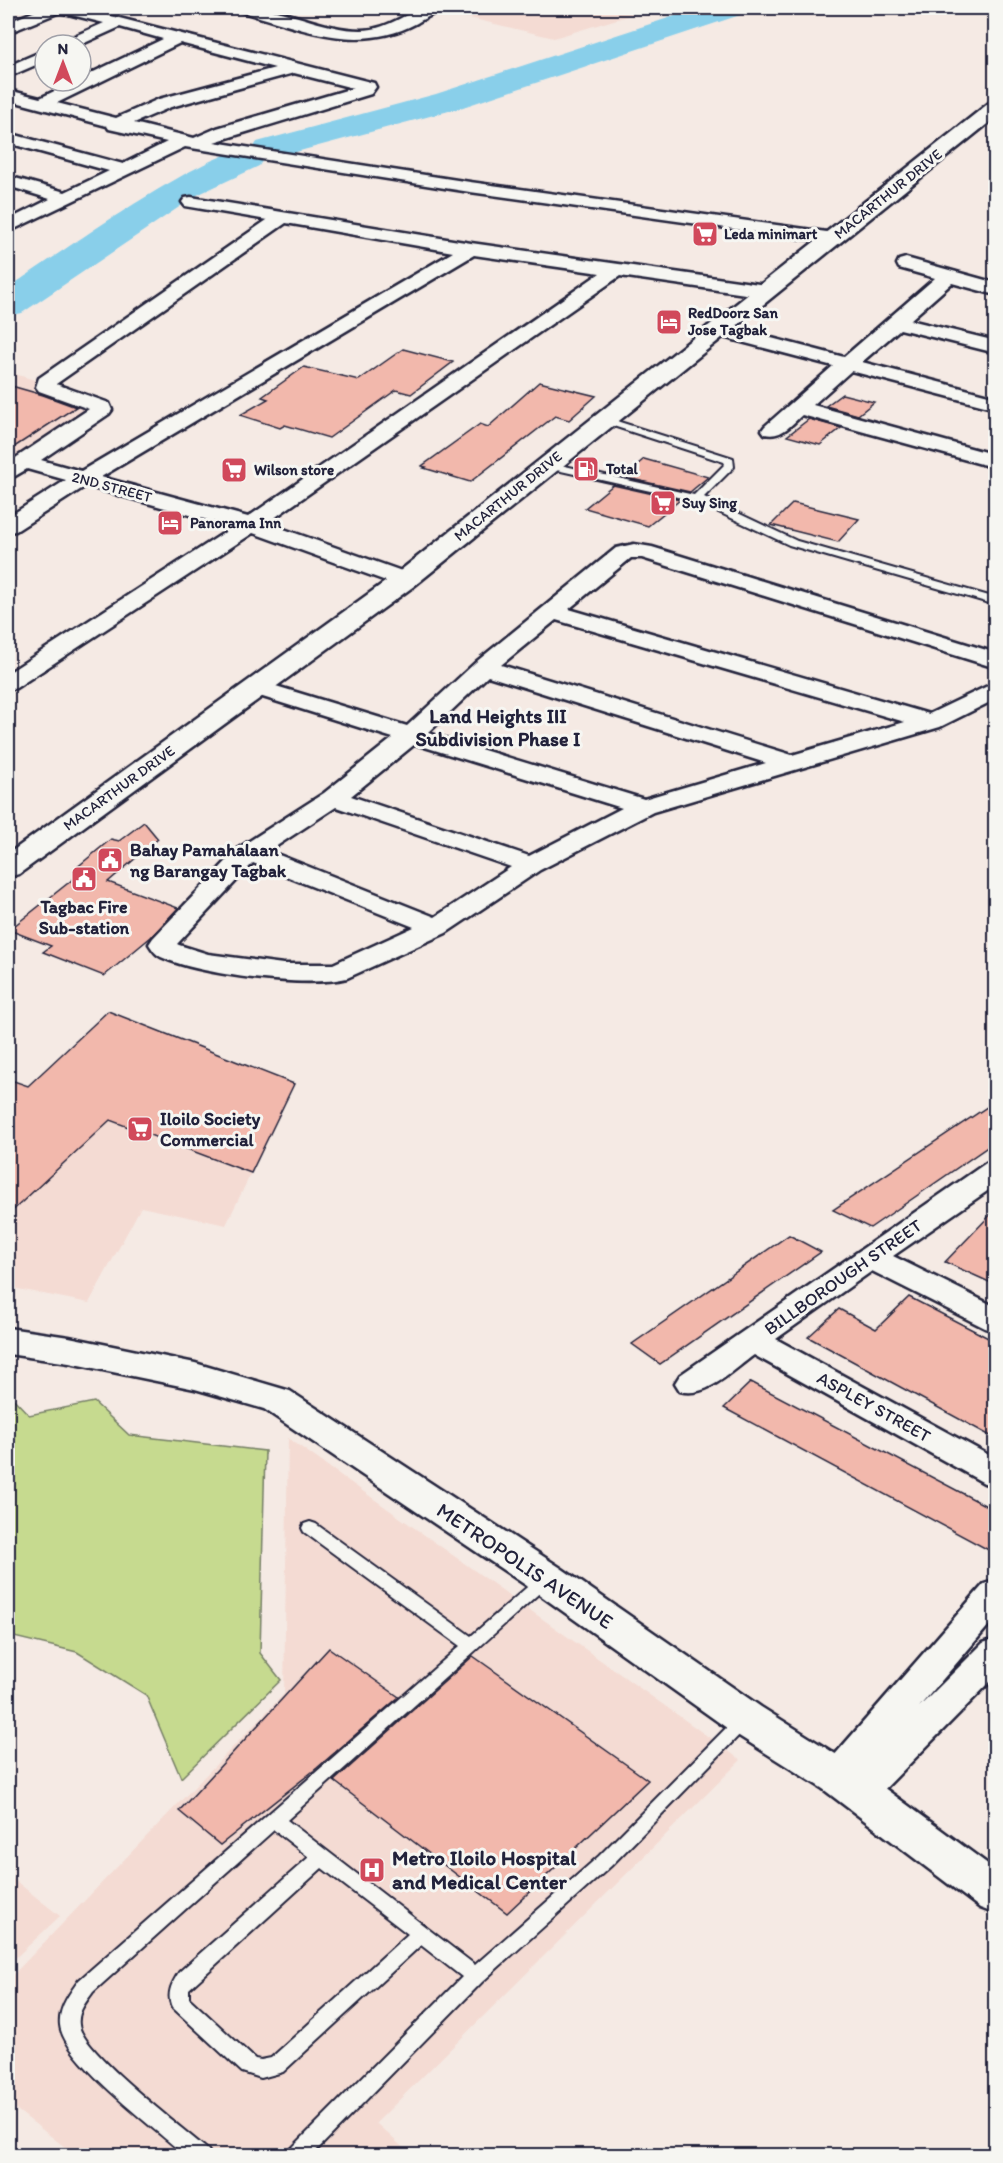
<svg xmlns="http://www.w3.org/2000/svg" width="1003" height="2163" font-family="Itim,sans-serif">
	<style>
		.built { fill: #f4dbd3 }
		.green { fill: #c6da8f; stroke: #747e65; stroke-width: 1.5 }
		.lines { fill: none; stroke-linecap: round; stroke-linejoin: round }
		.river { fill: #89cfea; fill-rule: evenodd }
		.building { fill: #f2b8ac; stroke: #22223b; stroke-width: 1.5 }
		.service-casing { stroke: #22223b; stroke-width: 4 }
		.minor-casing { stroke: #22223b; stroke-width: 5 }
		.secondary-casing { stroke: #22223b; stroke-width: 5 }
		.primary-casing { stroke: #22223b; stroke-width: 5 }
		.service { fill: #f6f6f2; fill-rule: evenodd }
		.minor { fill: #f6f6f2; fill-rule: evenodd }
		.secondary { fill: #f6f6f2; fill-rule: evenodd }
		.primary { fill: #f6f6f2; fill-rule: evenodd }
		.labels { text-anchor: middle; stroke-width: 6; stroke-linejoin: round; paint-order: stroke }
		.far-street-label { font-size: 15px; fill: #22223b; stroke: #f6f6f2 }
		.far-poi-label { font-size: 15px; font-weight: bold; fill: #22223b; stroke: #f6f6f2; text-anchor: start }
		.poi-label { font-size: 18px; font-weight: bold; fill: #22223b; stroke: #f6f6f2; text-anchor: start }
		.street-label { font-size: 18px; fill: #22223b; stroke: #f6f6f2 }
		.neighbourhood-label { font-size: 20px; font-weight: bold; fill: #22223b; stroke: #f6f6f2 }
		.near-street-label { font-size: 21px; fill: #22223b; stroke: #f6f6f2 }
		.near-poi-label { font-size: 21px; font-weight: bold; fill: #22223b; stroke: #f6f6f2; text-anchor: start }
	</style>
	<rect width="100%" height="100%" fill="#f5eae4"/>
	<filter id="ink" filterUnits="userSpaceOnUse"><feTurbulence type="fractalNoise" baseFrequency=".0167" numOctaves="2"/><feDisplacementMap in="SourceGraphic" scale="12" xChannelSelector="R" yChannelSelector="G"/><feConvolveMatrix kernelMatrix="1 2 1 2 8 2 1 2 1" color-interpolation-filters="sRGB"/></filter>
	<g filter="url(#ink)">
		<path class="built" d="M428,8H654L554,38Z
			M8,372L109,402L8,467Z
			M108,1011L294,1084L226,1225L141,1207L89,1303L8,1287V1079L29,1086Z
			M288,1438L741,1760L376,2123L411,2155H75L8,2103V1980L284,1694Z
			M8,1875L60,1916L8,1965Z"/>
		<path class="green" d="M8,1393L29,1415L94,1402L129,1435L265,1451L260,1653L281,1680L181,1778L146,1695L77,1652L10,1636L8,1596Z"/>
		<g class="lines">
			<path class="river" d="M699,8H745L740,15L460,108L281,156L269,159L264,158L259,166L197,195L22,313L8,316V288C46,263 216,141 252,150L257,142L436,94Z"/>
		</g>
		<path class="building" d="M403,349L453,362L411,394L396,390L329,438L285,425L280,428L240,415L268,399L262,397L304,367L359,380Z
			M539,382L596,396L569,420L555,416L470,482L424,468L426,467L422,466L480,424L488,427Z
			M8,385L43,395L76,407L8,451Z
			M842,394L874,402L858,415L826,406Z
			M809,419L841,428L820,445L787,436Z
			M644,459L708,477L690,492L623,477Z
			M613,485L680,500L648,526L585,508Z
			M793,503L859,519L838,542L771,525Z
			M144,822L158,839L108,882L178,908L151,937L104,976L43,952L51,946L9,930L82,872L75,869L111,839L119,841Z
			M108,1011L294,1084L251,1173L110,1120L8,1215V1079L28,1086Z
			M996,1101V1141L870,1228L833,1210Z
			M996,1209V1285L945,1262Z
			M789,1235L821,1252L660,1364L632,1344Z
			M909,1297L996,1342V1439L808,1337L839,1309L876,1329Z
			M751,1382L996,1511V1554L724,1408Z
			M329,1648L399,1697L317,1768L220,1845L179,1811Z
			M473,1656L648,1780L507,1913L334,1781Z"/>
		<g class="lines">
			<g class="service-casing">
				<path id="service" d="M604,417L733,458L734,467L704,497L797,541L996,598V605L789,545L695,501L543,467V463L547,462L694,495L725,464L724,462L601,422L599,420Z
					M310,1522L316,1524L471,1636L541,1575L547,1573L553,1575L555,1579L287,1820L475,1965L599,1856L738,1716L744,1714L750,1716L753,1721L611,1866L482,1982L311,2156H287L290,2150L462,1977L421,1945L283,2072L261,2078L242,2072L172,2007C166,1994 172,1983 179,1972L309,1857L274,1830L93,1992C86,2002 77,2012 79,2025C82,2052 184,2129 208,2150L211,2156H186C158,2131 63,2060 60,2025C58,2008 70,1993 79,1980L460,1646L304,1532L302,1528L304,1524ZM322,1868L408,1934L271,2058L261,2060L255,2059L189,1998V1989Z"/>
			</g>
			<g class="minor-casing">
				<path id="minor" d="M43,8H80L374,83L376,87L371,94L214,142L470,182L834,233L840,234L843,238L840,242L834,243L470,192L185,147L8,232V220L50,199L8,186V176L65,192L109,171L8,143V133L123,164L167,142L109,129L107,126L8,100V90L40,98L75,81H81V78L163,39L120,27L80,45H59L61,42L104,23L60,12L8,33V22ZM180,43L275,68L159,99L116,118L57,103ZM294,73L353,88L217,128L194,138L134,123L171,107Z
					M237,8C279,3 319,30 361,30C394,30 409,5 440,8C435,15 424,18 417,23C357,55 300,28 239,11Z
					M45,50V61L8,77V66Z
					M191,197L471,243L766,285L773,287L775,291L773,295L766,297L620,276L267,523L413,575L416,580L413,585L405,587L397,585L253,533L16,688L8,690V673L233,527L86,486L16,531L8,532V517L66,480L27,469L15,476L8,478V463L89,409L39,391L36,387L39,378L267,220L185,206L182,202L185,198ZM286,223L453,252L81,471L41,460L109,414L112,410L109,403L56,384ZM474,255L600,273L248,517L101,477Z
					M906,258L996,283V295L952,283L910,320L996,341V353L900,329L862,362L996,397V409L851,371L813,405L996,455V468L802,415C791,425 781,438 765,434L762,430L765,426L833,366L711,334L708,330L711,326L718,324L844,357L935,278L899,268L897,264L899,260Z
					M634,544L652,547L996,653V668L642,558H631L569,609L929,714L996,682V699L940,727L653,812L540,870L446,933L347,978C306,988 200,975 161,957C156,955 152,949 149,944L153,938L240,847L324,793L393,738L250,693L246,688L250,683L258,681L266,683L407,726L476,662L616,548ZM556,620L905,722L792,755L501,665ZM488,676L766,763L644,799L428,733ZM415,744L622,808L529,856L351,796ZM336,807L511,867L435,917L269,851ZM253,863L414,927L333,964H283L208,954L179,945L177,944Z
					M996,1160V1185L893,1256L996,1307V1331L985,1328L872,1271L776,1339L996,1459V1486L984,1483L754,1355C733,1370 706,1399 680,1391L675,1383L680,1375L986,1163Z
					M996,1580V1617L919,1707L983,1643L996,1639V1676L871,1803L858,1807L845,1803L840,1791L825,1788L820,1777L825,1766L984,1584Z"/>
			</g>
			<g class="secondary-casing">
				<path id="secondary" d="M8,1328L69,1337L195,1363L290,1391L561,1568L761,1707L853,1765L996,1870V1914L980,1908L823,1789L731,1731L533,1590L264,1409L195,1389L69,1363L8,1354Z"/>
			</g>
			<g class="primary-casing">
				<path id="primary" d="M996,101V117L414,586L19,874L8,877V854L396,574L989,103Z"/>
			</g>
			<use href="#service" class="service"/>
			<use href="#minor" class="minor"/>
			<use href="#secondary" class="secondary"/>
			<use href="#primary" class="primary"/>
		</g>
	</g>
	<defs>
		<g id="supermarket-square" transform="scale(1.35)"><rect x="-9" y="-9" width="18" height="18" rx="4" fill="#d1495b" stroke="#f6f6f2"/><path d="M-6-5.5h2.5l.6 2H6L4.5 2H-2.5L-4.4-4H-6ZM-1.5 3.2a1.3 1.3 0 1 0 .1 0ZM3 3.2a1.3 1.3 0 1 0 .1 0Z" fill="#fff"/></g>
		<g id="hotel-square" transform="scale(1.35)"><rect x="-9" y="-9" width="18" height="18" rx="4" fill="#d1495b" stroke="#f6f6f2"/><path d="M-6-4.5h1.5V1H6V5H4.5V3h-9V5H-6ZM-4 0a1.8 1.8 0 1 1 3.6 0ZM.5 0V-2.5h3Q6-2.5 6 0Z" fill="#fff"/></g>
		<g id="fuel-square" transform="scale(1.35)"><rect x="-9" y="-9" width="18" height="18" rx="4" fill="#d1495b" stroke="#f6f6f2"/><path d="M-5.5-6h7V0h2V4h1.3V-2.5L3-4.5l.8-.8L6-3V5H2.5V1h-1V6h-7ZM-4.2-4.7v3.2H.2V-4.7Z" fill="#fff"/></g>
		<g id="civic-square" transform="scale(1.35)"><rect x="-9" y="-9" width="18" height="18" rx="4" fill="#d1495b" stroke="#f6f6f2"/><path d="M-.6-6.5H3V-4.5H.6V-3L4-1V1h2V6H-6V1h2V-1L-.6-3ZM-1.2 2.5V6h2.4V2.5Z" fill="#fff"/></g>
		<g id="hospital-square" transform="scale(1.35)"><rect x="-9" y="-9" width="18" height="18" rx="4" fill="#d1495b" stroke="#f6f6f2"/><path d="M-5-5h3v3.5h4V-5h3V5h-3V1.5h-4V5h-3Z" fill="#fff"/></g>
	</defs>
	<g fill-rule="evenodd">
		<use href="#supermarket-square" x="705" y="234"/>
		<use href="#hotel-square" x="669" y="322"/>
		<use href="#fuel-square" x="586" y="469"/>
		<use href="#supermarket-square" x="234" y="470"/>
		<use href="#supermarket-square" x="663" y="503"/>
		<use href="#hotel-square" x="170" y="523"/>
		<use href="#civic-square" x="110" y="860"/>
		<use href="#civic-square" x="84" y="879"/>
		<use href="#supermarket-square" x="140" y="1129"/>
		<use href="#hospital-square" x="372" y="1870"/>
	</g>
	<g class="labels">
		<g class="far-street-label">
			<text transform="translate(888 194) rotate(-39)" y="5">MACARTHUR DRIVE</text>
			<text transform="translate(112 487) rotate(15)" y="5">2ND STREET</text>
			<text transform="translate(508 496) rotate(-39)" y="5">MACARTHUR DRIVE</text>
			<text transform="translate(119 788) rotate(-36)" y="5">MACARTHUR DRIVE</text>
		</g>
		<g class="far-poi-label">
			<text x="724" y="239">Leda minimart</text>
			<text x="688" y="318">RedDoorz San<tspan x="688" dy="17">Jose Tagbak</tspan></text>
			<text x="606" y="474">Total</text>
			<text x="254" y="475">Wilson store</text>
			<text x="682" y="508">Suy Sing</text>
			<text x="190" y="528">Panorama Inn</text>
		</g>
		<g class="poi-label">
			<text x="130" y="856">Bahay Pamahalaan<tspan x="130" dy="21">ng Barangay Tagbak</tspan></text>
			<text x="84" y="913" text-anchor="middle">Tagbac Fire<tspan x="84" dy="21">Sub-station</tspan></text>
			<text x="160" y="1125">Iloilo Society<tspan x="160" dy="21">Commercial</tspan></text>
		</g>
		<g class="street-label">
			<text transform="translate(843 1277) rotate(-35)" y="6">BILLBOROUGH STREET</text>
			<text transform="translate(874 1407) rotate(29)" y="6">ASPLEY STREET</text>
		</g>
		<g class="neighbourhood-label">
			<text x="498" y="723">Land Heights III<tspan x="498" dy="23">Subdivision Phase I</tspan></text>
		</g>
		<g class="near-street-label">
			<text transform="translate(525 1566) rotate(34)" y="7">METROPOLIS AVENUE</text>
		</g>
		<g class="near-poi-label">
			<text x="392" y="1865">Metro Iloilo Hospital<tspan x="392" dy="24">and Medical Center</tspan></text>
		</g>
	</g>
	<rect width="1003" height="2163" fill="none" stroke="#f6f6f2" stroke-width="30"/>
	<rect x="15" y="15" width="973" height="2133" fill="none" stroke="#22223b" stroke-width="2" filter="url(#ink)"/>
	<g transform="translate(63 63)"><circle r="28" fill="#f6f6f2" stroke="#a1a1a9" stroke-width="1.5"/>
	<path d="M0-4.5L10 22L0 15L-10 22Z" fill="#d1495b"/>
	<text y="-9" font-size="16" font-weight="bold" text-anchor="middle" fill="#22223b">N</text>
	</g>
</svg>
